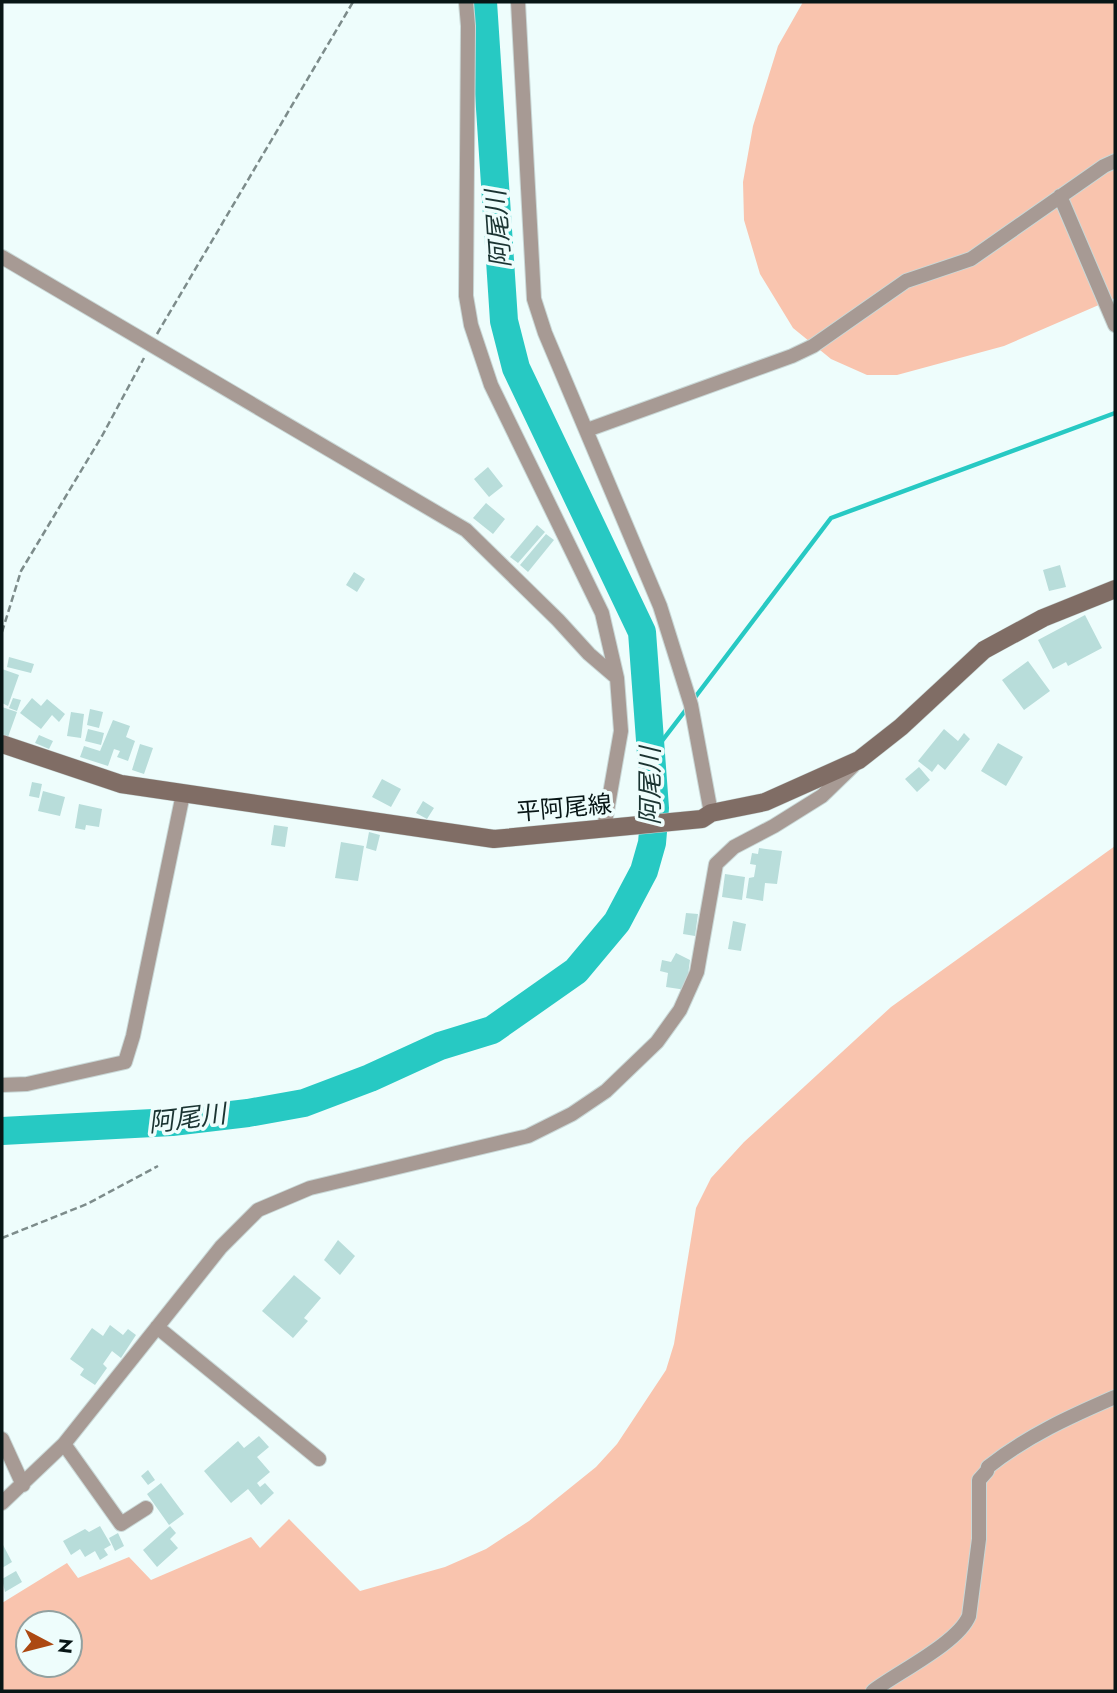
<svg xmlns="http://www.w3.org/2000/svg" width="1117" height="1693" font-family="Jost,'Noto Sans JP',sans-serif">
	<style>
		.green { fill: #f9c4ae; fill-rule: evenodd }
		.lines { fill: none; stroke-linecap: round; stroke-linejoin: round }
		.stream { stroke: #27c9c3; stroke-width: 4.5 }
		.river { stroke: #27c9c3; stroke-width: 28 }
		.building { fill: #b8ddda }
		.minor-casing { stroke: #c9d8d7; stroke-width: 16 }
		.secondary-casing { stroke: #c9d8d7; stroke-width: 19 }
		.path { stroke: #7d8c8b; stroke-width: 2.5; stroke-dasharray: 7 3.5; stroke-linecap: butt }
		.minor { stroke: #a79a94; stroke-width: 14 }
		.secondary { stroke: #806d65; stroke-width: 18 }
		.labels { text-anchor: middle; stroke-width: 7; stroke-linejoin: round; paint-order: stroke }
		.street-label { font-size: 24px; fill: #081616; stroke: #eefdfc }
		.water-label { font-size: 26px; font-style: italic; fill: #1b3432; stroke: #eefdfc }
	</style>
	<rect width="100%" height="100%" fill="#eefdfc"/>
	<path class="green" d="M803,2H1115V298L1004,346L897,375H867L831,359L793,328L760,274L744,220L743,182L753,126L778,46Z
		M1115,846V1691H2V1603L67,1563L78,1578L129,1557L151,1580L251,1537L260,1548L289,1519L360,1591L445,1567L486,1549L529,1521L596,1467L617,1444L666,1370L674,1344L696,1208L711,1178L744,1142L891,1007ZM28,1623H70V1665H28Z"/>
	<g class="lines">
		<path class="stream" d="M693,700L831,518L1115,413
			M652,754L688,707"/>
		<path class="river" d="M2,1131L172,1122L248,1113L304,1103L370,1078L440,1046L492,1030L576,971L617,922L644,871L652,843L655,808L642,632L516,368L504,321L483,2"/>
	</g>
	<path class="building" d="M488,467L503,486L489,497L474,479Z
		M486,503L505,519L493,534L473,518Z
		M537,525L545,532L518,563L510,557Z
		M546,534L554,540L528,572L520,565Z
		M1060,565L1066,587L1049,591L1043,570Z
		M354,572L365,579L357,592L346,585Z
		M1085,615L1102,648L1068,666L1066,662L1053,669L1038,640Z
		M9,657L34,664L31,673L7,667Z
		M1028,661L1050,691L1024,710L1002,680Z
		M2,669L19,675L8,706L2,703Z
		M13,698L21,700L17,711L9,708Z
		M32,698L41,706L47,699L65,714L59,722L52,715L41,729L20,713Z
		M2,707L17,712L8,737L2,735Z
		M90,709L103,712L99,728L87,725Z
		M71,712L84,714L81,738L67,736Z
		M113,720L130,726L126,737L135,741L128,761L117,757L120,751L114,749L108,766L80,757L84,746L100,751Z
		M88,729L104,733L101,745L85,741Z
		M944,729L958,741L964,733L970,739L945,770L938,764L932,772L918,761Z
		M39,735L53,741L49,749L35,743Z
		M998,743L1023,757L1006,786L981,771Z
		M140,744L153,748L144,774L132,770Z
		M919,767L930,780L917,792L905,779Z
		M382,779L401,789L391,807L372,797Z
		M32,782L42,784L39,798L29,796Z
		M43,791L65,797L60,816L38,811Z
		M423,801L434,808L427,819L416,813Z
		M79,804L102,809L99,827L86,825L85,830L75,828Z
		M274,825L288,827L285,847L271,845Z
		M369,832L380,835L376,851L366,848Z
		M341,842L364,846L358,881L335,878Z
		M759,848L782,851L777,884L765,883L763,901L746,898L749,878L754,877L756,865L750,864L752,853L758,854Z
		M725,874L745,877L742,900L722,897Z
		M686,913L698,914L695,936L683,934Z
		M733,921L746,924L741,951L728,949Z
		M676,953L690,960L686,990L666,987L668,973L660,971L662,960L671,962Z
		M338,1240L355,1256L340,1275L324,1260Z
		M294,1275L321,1298L304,1318L308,1321L293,1338L262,1311Z
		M110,1325L123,1335L128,1329L136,1335L121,1358L112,1351L103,1364L107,1368L95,1385L80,1375L84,1369L70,1359L92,1328L103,1336Z
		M259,1436L269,1447L257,1457L270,1472L257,1483L260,1487L265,1483L274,1493L261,1505L248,1489L231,1503L204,1471L238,1441L244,1448Z
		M148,1470L155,1480L148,1485L141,1476Z
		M161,1483L184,1514L169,1525L147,1494Z
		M100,1526L111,1545L104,1549L108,1555L100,1560L95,1551L85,1557L80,1549L71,1555L63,1541L85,1529L89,1532Z
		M170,1526L176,1533L170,1539L178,1548L157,1567L143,1550Z
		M118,1533L124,1546L115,1551L109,1538Z
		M2,1543L12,1562L2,1568Z
		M16,1571L22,1582L5,1592L2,1579Z"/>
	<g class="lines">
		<g class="minor-casing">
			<path id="minor" d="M466,2L468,26L466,296L471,325L491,385L602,613L617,678L621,731L604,828
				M518,2L534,299L545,333L660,606L691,705L711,813
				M1060,196L1115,325
				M2,257L466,530L558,620L589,654L617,678
				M587,430L792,356L813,346L906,281L971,259L1104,166L1115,161
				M2,1085L27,1084L125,1062L133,1036L183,794
				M157,1327L319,1459
				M2,1439L23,1485
				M64,1444L121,1524L146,1508
				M2,1503L64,1444L221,1247L258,1210L310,1188L528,1136L572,1114L606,1091L657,1042L680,1010L697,972L716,864L734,847L774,826L822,796L853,766
				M873,1691C898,1672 958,1643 969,1616L979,1539V1480L987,1471L988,1467C1027,1436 1069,1417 1115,1397"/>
		</g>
		<g class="secondary-casing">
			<path id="secondary" d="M2,744L121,784L494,839L702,819L711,813L765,802L859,760L901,727L984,650L1043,618L1115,589"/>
		</g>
		<path class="path" d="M157,334L353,2
			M2,632L21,571L102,436L144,358
			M2,1238L87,1204L158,1166"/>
		<use href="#minor" class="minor"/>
		<use href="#secondary" class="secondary"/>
	</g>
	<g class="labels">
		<g class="street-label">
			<text transform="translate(564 808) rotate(-5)" y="8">平阿尾線</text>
		</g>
		<g class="water-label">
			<text transform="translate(498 229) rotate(-94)" y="9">阿尾川</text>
			<text transform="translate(650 786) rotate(-90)" y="9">阿尾川</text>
			<text transform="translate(187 1118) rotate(-7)" y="9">阿尾川</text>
		</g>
	</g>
	<rect width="1117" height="1693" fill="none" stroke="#081616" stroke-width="7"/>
	<g transform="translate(49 1644) rotate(97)"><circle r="33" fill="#eefdfc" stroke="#92a1a0" stroke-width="2"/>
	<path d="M0-5L12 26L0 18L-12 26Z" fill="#ac4912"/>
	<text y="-10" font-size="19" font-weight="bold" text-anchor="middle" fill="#081616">N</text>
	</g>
</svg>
